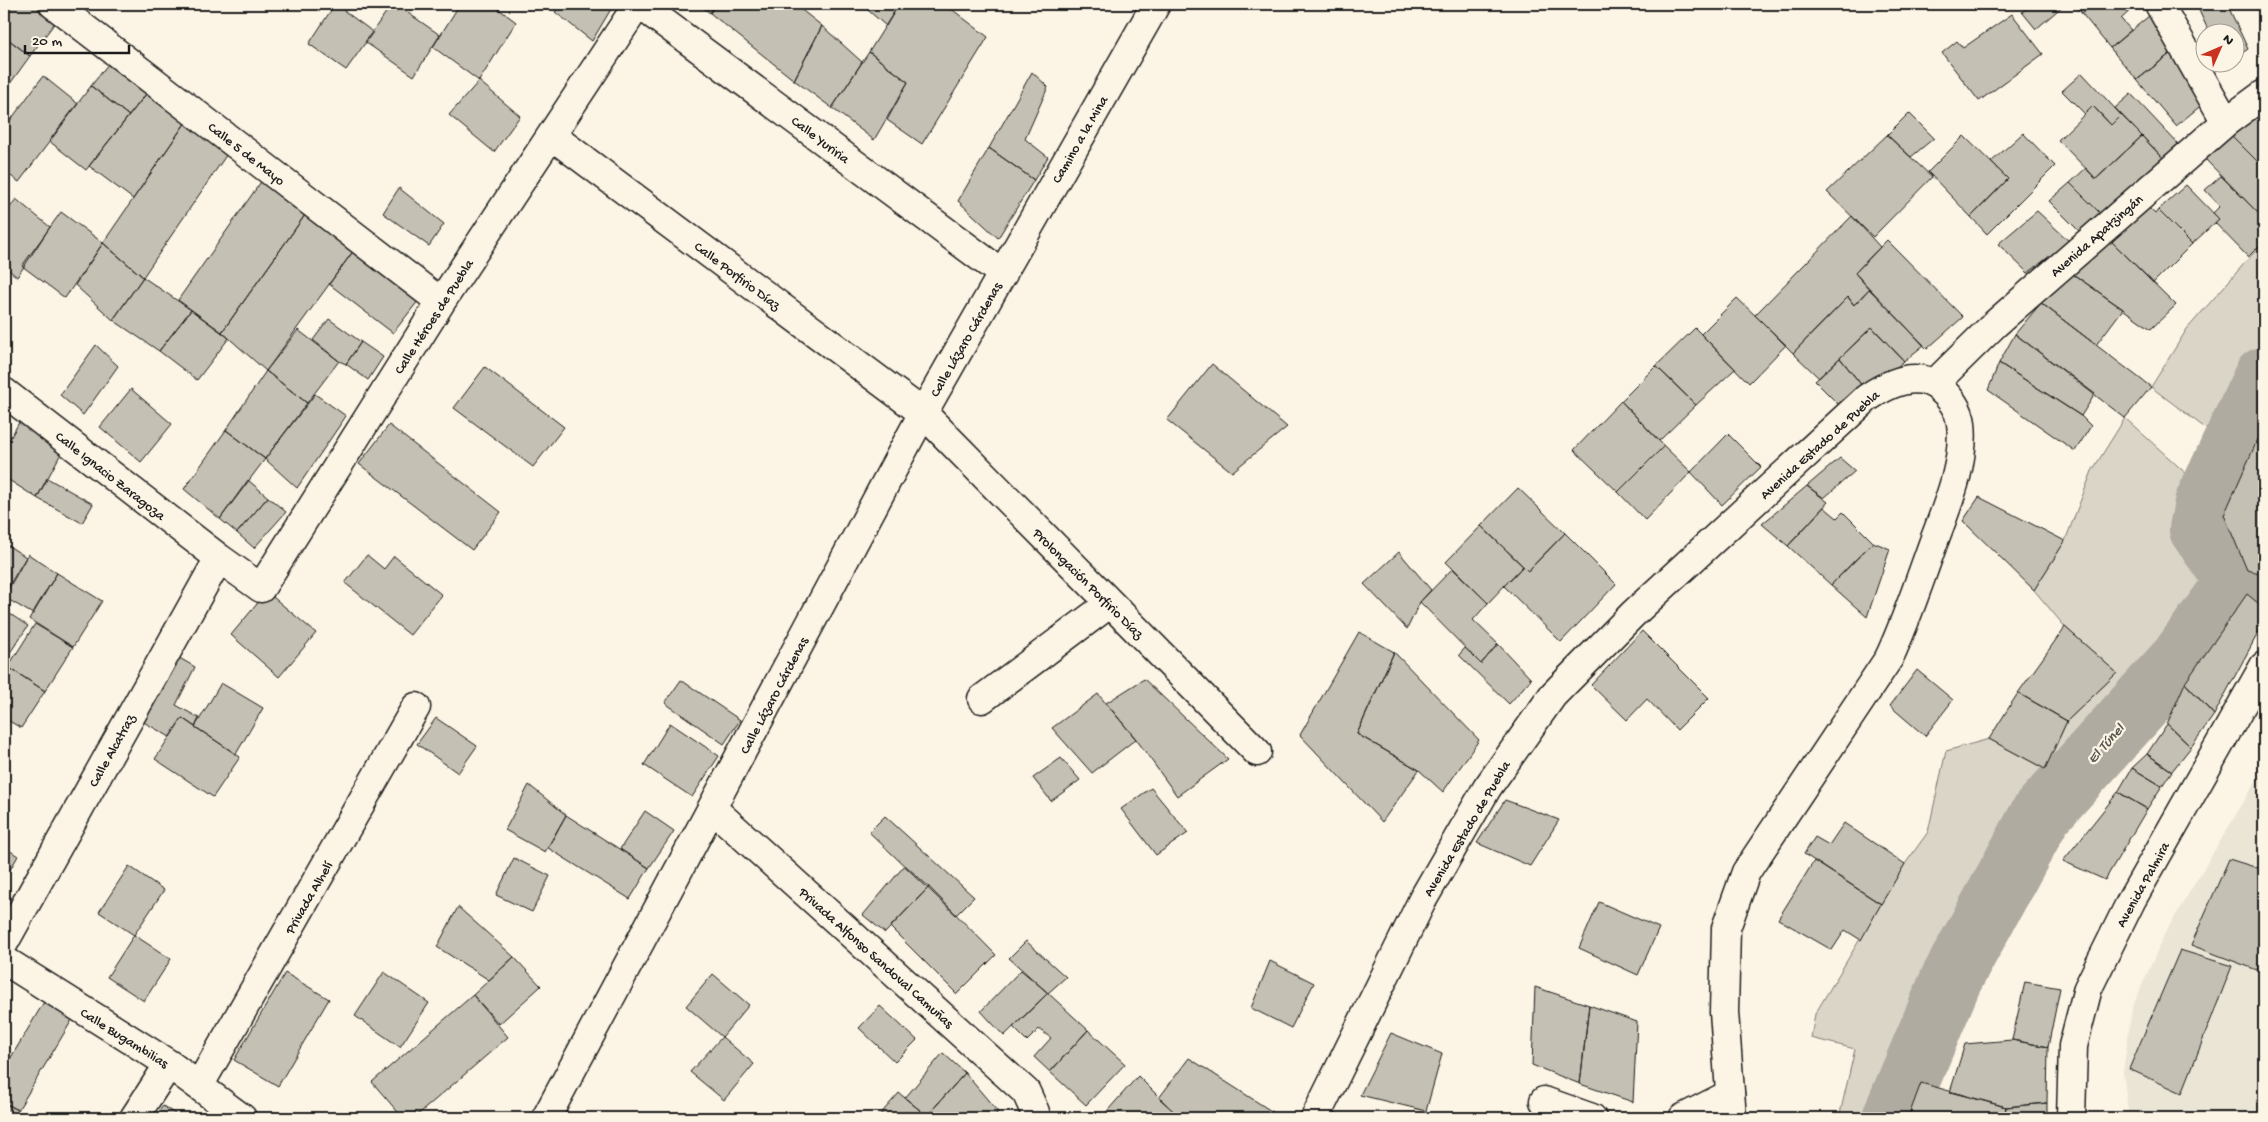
<svg xmlns="http://www.w3.org/2000/svg" width="2268" height="1122" font-family="'Gochi Hand',sans-serif">
	<style>
		.built { fill: #ebe5d6 }
		.green { fill: #dbd5c8; stroke: #7c7872 }
		.lines { fill: none; stroke-linecap: round; stroke-linejoin: round }
		.river { stroke: #b0aba1; stroke-width: 62 }
		.building { fill: #c4c0b3; stroke: #1c1c1c }
		.street-casing { stroke: #1c1c1c; stroke-width: 31 }
		.secondary-casing { stroke: #1c1c1c; stroke-width: 31 }
		.street { stroke: #fcf5e5; stroke-width: 28 }
		.secondary { stroke: #fcf5e5; stroke-width: 28 }
		.labels { text-anchor: middle; stroke-width: 4.5; stroke-linejoin: round; paint-order: stroke }
		.street-label { font-size: 14px; fill: #1c1c1c; stroke: #fcf5e5 }
		.water-label { font-size: 15px; font-style: italic; fill: #575551; stroke: #fcf5e5 }
	</style>
	<rect width="100%" height="100%" fill="#fcf5e5"/>
	<filter id="ink" filterUnits="userSpaceOnUse"><feTurbulence type="fractalNoise" baseFrequency=".02" numOctaves="2"/><feDisplacementMap in="SourceGraphic" scale="10" xChannelSelector="R" yChannelSelector="G"/><feConvolveMatrix kernelMatrix="1 2 1 2 8 2 1 2 1" color-interpolation-filters="sRGB"/></filter>
	<g filter="url(#ink)">
		<path class="built" d="M2264,768V1118H2129L2123,1072L2132,1008L2165,933Z"/>
		<path class="green" d="M2264,241V428L2224,515L2247,570V594L2185,683L2162,699L2071,802L2005,913L1953,1011L1908,1118H1839L1855,1049L1811,1038L1815,1014L1905,864L1928,832L1946,751L1989,739L2045,769L2067,721L2117,673L2065,627L2034,590L2065,541L2092,471L2125,418L2190,477L2221,440L2151,387L2187,329Z"/>
		<g class="lines">
			<path class="river" d="M1893,1118L1951,980L2041,814L2181,659L2233,587L2230,572L2200,529L2205,504L2264,378"/>
		</g>
		<path class="building" d="M5,4H44L60,16L30,56L4,36Z
			M335,4L373,32L346,70L309,44Z
			M392,4H395L440,35L414,76L365,42Z
			M460,4H492L516,22L479,81L433,47Z
			M561,4H614L592,41L555,12Z
			M698,4H716L710,13Z
			M716,4H794L822,26L794,80L710,13Z
			M861,4H899L886,26Z
			M899,4H945L988,37L922,144L887,120L908,82L869,52Z
			M2032,4H2065L2036,29L2022,12Z
			M2074,4H2137L2121,19L2131,30L2110,48Z
			M2075,4H2095L2082,13Z
			M2196,4H2227L2248,49L2236,57V32H2209Z
			M2264,4V22L2256,9Z
			M2155,11L2176,49L2137,80L2110,48Z
			M2012,14L2043,54L1979,101L1942,53L1957,41L1963,48Z
			M822,26L862,62L832,108L794,80Z
			M4,36L30,56L4,92Z
			M2176,49L2204,103L2176,126L2137,80Z
			M869,52L908,82L874,140L832,108Z
			M112,59L150,89L129,116L91,86Z
			M1032,72L1048,87L1025,139L1048,157L1034,180L989,148Z
			M2082,73L2121,115L2111,125L2093,106L2085,114L2062,91Z
			M43,76L78,104L19,182L4,171V129Z
			M479,81L520,116L494,152L449,115Z
			M91,86L129,116L86,170L49,141Z
			M150,89L188,119L133,199L89,166Z
			M2131,94L2179,145L2163,158L2115,108Z
			M2093,106L2111,125L2121,115L2142,136L2096,179L2058,140Z
			M1909,113L1934,138L1911,157L1887,135Z
			M2256,114L2264,122V168L2228,132Z
			M188,119L229,151L143,277L103,243Z
			M2228,132L2264,168V219L2202,156Z
			M2023,133L2055,166L1987,234L1971,217L2008,179L1991,162Z
			M1887,135L1932,177L1873,237L1827,192Z
			M1964,136L2008,179L1971,217L1928,172Z
			M2142,136L2163,158L2101,214L2070,183L2086,168L2096,179Z
			M989,148L1034,180L998,238L958,201Z
			M265,176L310,208L222,332L178,300Z
			M2221,176L2264,219V241L2248,257L2215,223L2219,219L2213,213L2220,206L2205,190Z
			M2070,183L2101,214L2081,233L2049,201Z
			M2186,185L2219,219L2192,244L2158,210Z
			M399,188L444,224L429,246L383,213Z
			M16,199L50,227L17,277L4,266V216Z
			M2147,206L2155,214L2158,210L2192,244L2153,283L2112,242Z
			M310,208L357,246L266,371L222,332Z
			M2037,211L2069,241L2028,273L1998,244Z
			M61,212L103,243L65,298L22,266Z
			M1852,216L1880,247L1855,273L1869,289L1854,305L1848,297L1793,353L1755,315Z
			M2107,237L2176,305L2151,329L2070,272Z
			M1887,240L1963,317L1927,349L1855,273Z
			M103,243L143,277L113,320L75,285Z
			M357,246L422,296L393,333L329,284Z
			M2070,272L2123,309L2096,345L2041,303Z
			M143,277L191,310L159,351L113,320Z
			M1869,289L1924,345L1904,361L1872,327L1819,378L1793,353L1848,297L1854,305Z
			M1737,298L1786,345L1749,383L1701,334Z
			M2041,303L2151,387L2125,418L2015,334Z
			M191,310L229,338L197,380L159,351Z
			M329,319L361,342L346,364L339,361L313,340Z
			M1872,327L1904,361L1867,392L1840,358Z
			M1695,328L1735,369L1696,405L1656,366Z
			M298,330L339,361L307,403L266,371Z
			M2015,334L2095,394L2081,416L1999,363Z
			M361,342L383,357L368,380L346,364Z
			M96,345L118,366L83,415L60,395Z
			M1840,358L1867,392L1845,411L1815,381Z
			M1999,363L2081,416L2091,426L2075,451L1988,390Z
			M1212,364L1287,427L1232,472L1167,420Z
			M1656,366L1696,405L1659,441L1621,401Z
			M485,367L564,427L533,467L454,408Z
			M266,371L307,403L265,459L226,430Z
			M131,389L172,424L141,462L100,427Z
			M315,394L346,416L297,488L265,459Z
			M1621,401L1664,446L1618,492L1574,450Z
			M25,412L65,446L37,498L4,477V449Z
			M389,425L501,512L472,550L359,464Z
			M2264,428V445L2256,443Z
			M226,430L265,459L220,519L184,489Z
			M1728,434L1761,467L1722,505L1691,472Z
			M2256,443L2264,445V574L2247,570L2224,515Z
			M1664,446L1691,472L1645,520L1618,492Z
			M1840,458L1855,471L1824,498L1807,486Z
			M47,478L93,504L82,523L37,498Z
			M248,480L268,497L237,533L220,519Z
			M1807,486L1828,502L1788,546L1762,524Z
			M1518,488L1565,533L1528,571L1481,526Z
			M268,497L286,512L254,548L237,533Z
			M1979,497L2065,541L2034,590L1963,521Z
			M1824,507L1837,518L1843,512L1873,542L1831,585L1788,546Z
			M1481,526L1523,566L1488,603L1446,562Z
			M1565,533L1616,584L1561,642L1504,586L1523,566L1528,571Z
			M1873,542L1890,549L1867,617L1831,585Z
			M4,543L26,557L4,594Z
			M1399,552L1431,590L1420,602L1407,629L1364,584Z
			M28,554L57,573L33,614L4,597Z
			M367,555L384,569L394,556L442,595L410,635L345,583Z
			M1453,568L1488,603L1473,620L1498,644L1481,664L1420,602Z
			M57,573L102,601L73,647L29,619Z
			M267,592L316,633L279,677L231,635Z
			M2247,594L2264,608V622L2214,715L2185,683Z
			M4,610L28,626L5,660L4,659Z
			M35,624L73,647L45,691L8,667Z
			M2065,627L2117,673L2067,721L2018,693Z
			M1642,631L1709,698L1677,730L1647,699L1627,720L1591,685Z
			M1359,632L1394,652L1357,734L1419,770L1382,822L1300,735Z
			M1498,644L1531,679L1509,704L1459,655L1465,648L1481,664Z
			M1394,652L1479,740L1443,792L1419,770L1357,734Z
			M176,656L195,667L176,705L199,718L195,727L182,718L170,737L140,720Z
			M8,667L45,691L21,728L4,718V674Z
			M1917,670L1953,700L1925,736L1890,706Z
			M1144,679L1228,759L1177,796L1136,739L1106,703Z
			M681,680L740,720L724,744L665,703Z
			M221,683L263,708L236,754L195,727Z
			M2185,683L2214,715L2191,747L2167,724Z
			M2018,693L2067,721L2045,769L1989,739Z
			M1098,694L1136,739L1092,773L1052,728Z
			M182,718L240,757L213,797L155,759Z
			M436,718L477,746L458,773L417,744Z
			M670,723L719,756L692,797L644,765Z
			M2167,724L2191,747L2172,771L2147,754Z
			M2147,754L2172,771L2162,786L2132,768Z
			M1061,758L1080,780L1051,801L1033,778Z
			M2132,768L2162,786L2147,809L2118,792Z
			M529,785L566,815L545,852L505,830Z
			M1151,788L1188,833L1156,855L1121,809Z
			M2118,792L2147,809L2105,880L2063,861Z
			M1505,800L1559,820L1530,866L1477,843Z
			M645,811L674,831L649,868L620,849Z
			M566,815L649,868L630,899L548,848Z
			M885,816L974,897L956,915L869,832Z
			M1844,823L1905,864L1881,904L1804,854L1815,837L1829,845Z
			M4,847L18,856L4,880Z
			M514,858L550,876L532,912L496,895Z
			M2229,859L2264,870V954L2257,970L2191,945Z
			M1814,861L1881,904L1861,940L1845,930L1832,950L1778,919Z
			M905,865L929,887L885,933L863,915Z
			M129,866L164,890L134,935L99,912Z
			M929,887L996,955L957,994L890,927Z
			M1599,902L1659,928L1638,975L1579,948Z
			M458,907L514,957L489,980L437,947Z
			M134,935L171,959L144,1001L107,977Z
			M1026,941L1066,977L1048,993L1009,958Z
			M2180,950L2232,966L2182,1093L2129,1069Z
			M514,957L541,986L499,1024L473,995Z
			M1270,961L1314,983L1291,1028L1251,1008Z
			M1021,970L1048,993L1004,1036L981,1011Z
			M384,972L429,1003L400,1047L355,1016Z
			M285,973L329,999L278,1086L234,1060Z
			M713,974L749,1005L722,1037L686,1006Z
			M2025,982L2060,988L2048,1047L2012,1040Z
			M1535,987L1589,1005L1580,1084L1532,1065Z
			M1048,993L1088,1030L1050,1072L1034,1057L1051,1038L1039,1029L1027,1041L1013,1027Z
			M473,995L508,1037L414,1118H403L372,1082Z
			M44,1002L72,1020L18,1110L4,1102V1069Z
			M1589,1005L1637,1022L1633,1102L1580,1084Z
			M880,1006L917,1040L895,1062L859,1028Z
			M1088,1030L1125,1064L1086,1105L1050,1072Z
			M1391,1033L1442,1054L1426,1111L1360,1095Z
			M722,1037L754,1064L724,1100L690,1072Z
			M2012,1040L2048,1047L2047,1103L2006,1107L1950,1092L1965,1044Z
			M943,1053L965,1073L927,1116L905,1098Z
			M1189,1058L1282,1118H1181L1159,1098Z
			M965,1073L998,1112L992,1118H925Z
			M1138,1076L1178,1116L1175,1118H1101Z
			M1921,1083L2006,1107L2004,1118H1908Z
			M899,1093L927,1116L925,1118H877Z
			M2047,1103V1118H2004L2006,1107Z
			M8,1105L18,1110L30,1118H4V1111Z
			M163,1106L181,1118H154Z"/>
		<g class="lines">
			<g class="street-casing">
				<path id="street" d="M53,4L441,302
					M639,4L1003,274
					M2159,4L2226,122
					M552,136L923,413L1257,752
					M1934,384L1995,324L2226,122L2264,94
					M4,392L219,558L261,588L441,302L638,4
					M982,699L1109,604
					M712,808L1026,1092L1035,1112L1034,1118
					M4,943L219,558
					M4,960L169,1064L242,1118
					M199,1086L416,707
					M1544,1101L1592,1118
					M134,1118L169,1064
					M546,1118L923,413L1156,4
					M1683,1118L1730,1094"/>
			</g>
			<g class="secondary-casing">
				<path id="secondary" d="M1315,1118L1423,899L1487,788L1553,695L1633,614L1867,398C1886,385 1914,370 1937,386C1948,395 1959,408 1961,423C1966,467 1944,512 1930,552C1917,588 1905,624 1889,658L1746,872L1726,928L1724,1012L1732,1118
					M2071,1118L2073,1046L2088,988L2132,899L2264,666"/>
			</g>
			<use href="#street" class="street"/>
			<use href="#secondary" class="secondary"/>
		</g>
	</g>
	<g class="labels">
		<g class="street-label">
			<text transform="translate(821 139) rotate(37)" y="5">Calle Yuriria</text>
			<text transform="translate(1079 139) rotate(-60)" y="5">Camino a la Mina</text>
			<text transform="translate(247 153) rotate(38)" y="5">Calle 5 de Mayo</text>
			<text transform="translate(2096 235) rotate(-41)" y="5">Avenida Apatzingán</text>
			<text transform="translate(738 275) rotate(37)" y="5">Calle Porfirio Díaz</text>
			<text transform="translate(433 316) rotate(-57)" y="5">Calle Héroes de Puebla</text>
			<text transform="translate(965 339) rotate(-60)" y="5">Calle Lázaro Cárdenas</text>
			<text transform="translate(1819 444) rotate(-42)" y="5">Avenida Estado de Puebla</text>
			<text transform="translate(111 475) rotate(38)" y="5">Calle Ignacio Zaragoza</text>
			<text transform="translate(1089 583) rotate(45)" y="5">Prolongación Porfirio Díaz</text>
			<text transform="translate(773 695) rotate(-62)" y="5">Calle Lázaro Cárdenas</text>
			<text transform="translate(111 750) rotate(-61)" y="5">Calle Alcatraz</text>
			<text transform="translate(1466 828) rotate(-59)" y="5">Avenida Estado de Puebla</text>
			<text transform="translate(2142 884) rotate(-61)" y="5">Avenida Palmira</text>
			<text transform="translate(308 897) rotate(-60)" y="5">Privada Alhelí</text>
			<text transform="translate(877 957) rotate(42)" y="5">Privada Alfonso Sandoval Camuñas</text>
			<text transform="translate(125 1037) rotate(32)" y="5">Calle Bugambilias</text>
		</g>
		<g class="water-label">
			<text transform="translate(2105 743) rotate(-48)" y="5">El Túnel</text>
		</g>
	</g>
	<rect width="2268" height="1122" fill="none" stroke="#fcf5e5" stroke-width="20"/>
	<rect x="10" y="10" width="2248" height="1102" fill="none" stroke="#1c1c1c" stroke-width="2" filter="url(#ink)"/>
	<g transform="translate(2220 48) rotate(45)"><circle r="24" fill="#fcf5e5" stroke="#a29e95"/>
	<path d="M0-4L9 19L0 12L-9 19Z" fill="#c8321e"/>
	<text y="-8" font-size="14" font-weight="bold" text-anchor="middle" fill="#1c1c1c">N</text>
	</g>
	<path d="M25 45v8h104v-8" fill="none" stroke="#1c1c1c" stroke-width="2.5"/>
	<text x="32" y="45" font-size="15" fill="#1c1c1c" stroke="#fcf5e5" stroke-width="4" paint-order="stroke">20 m</text>
</svg>
